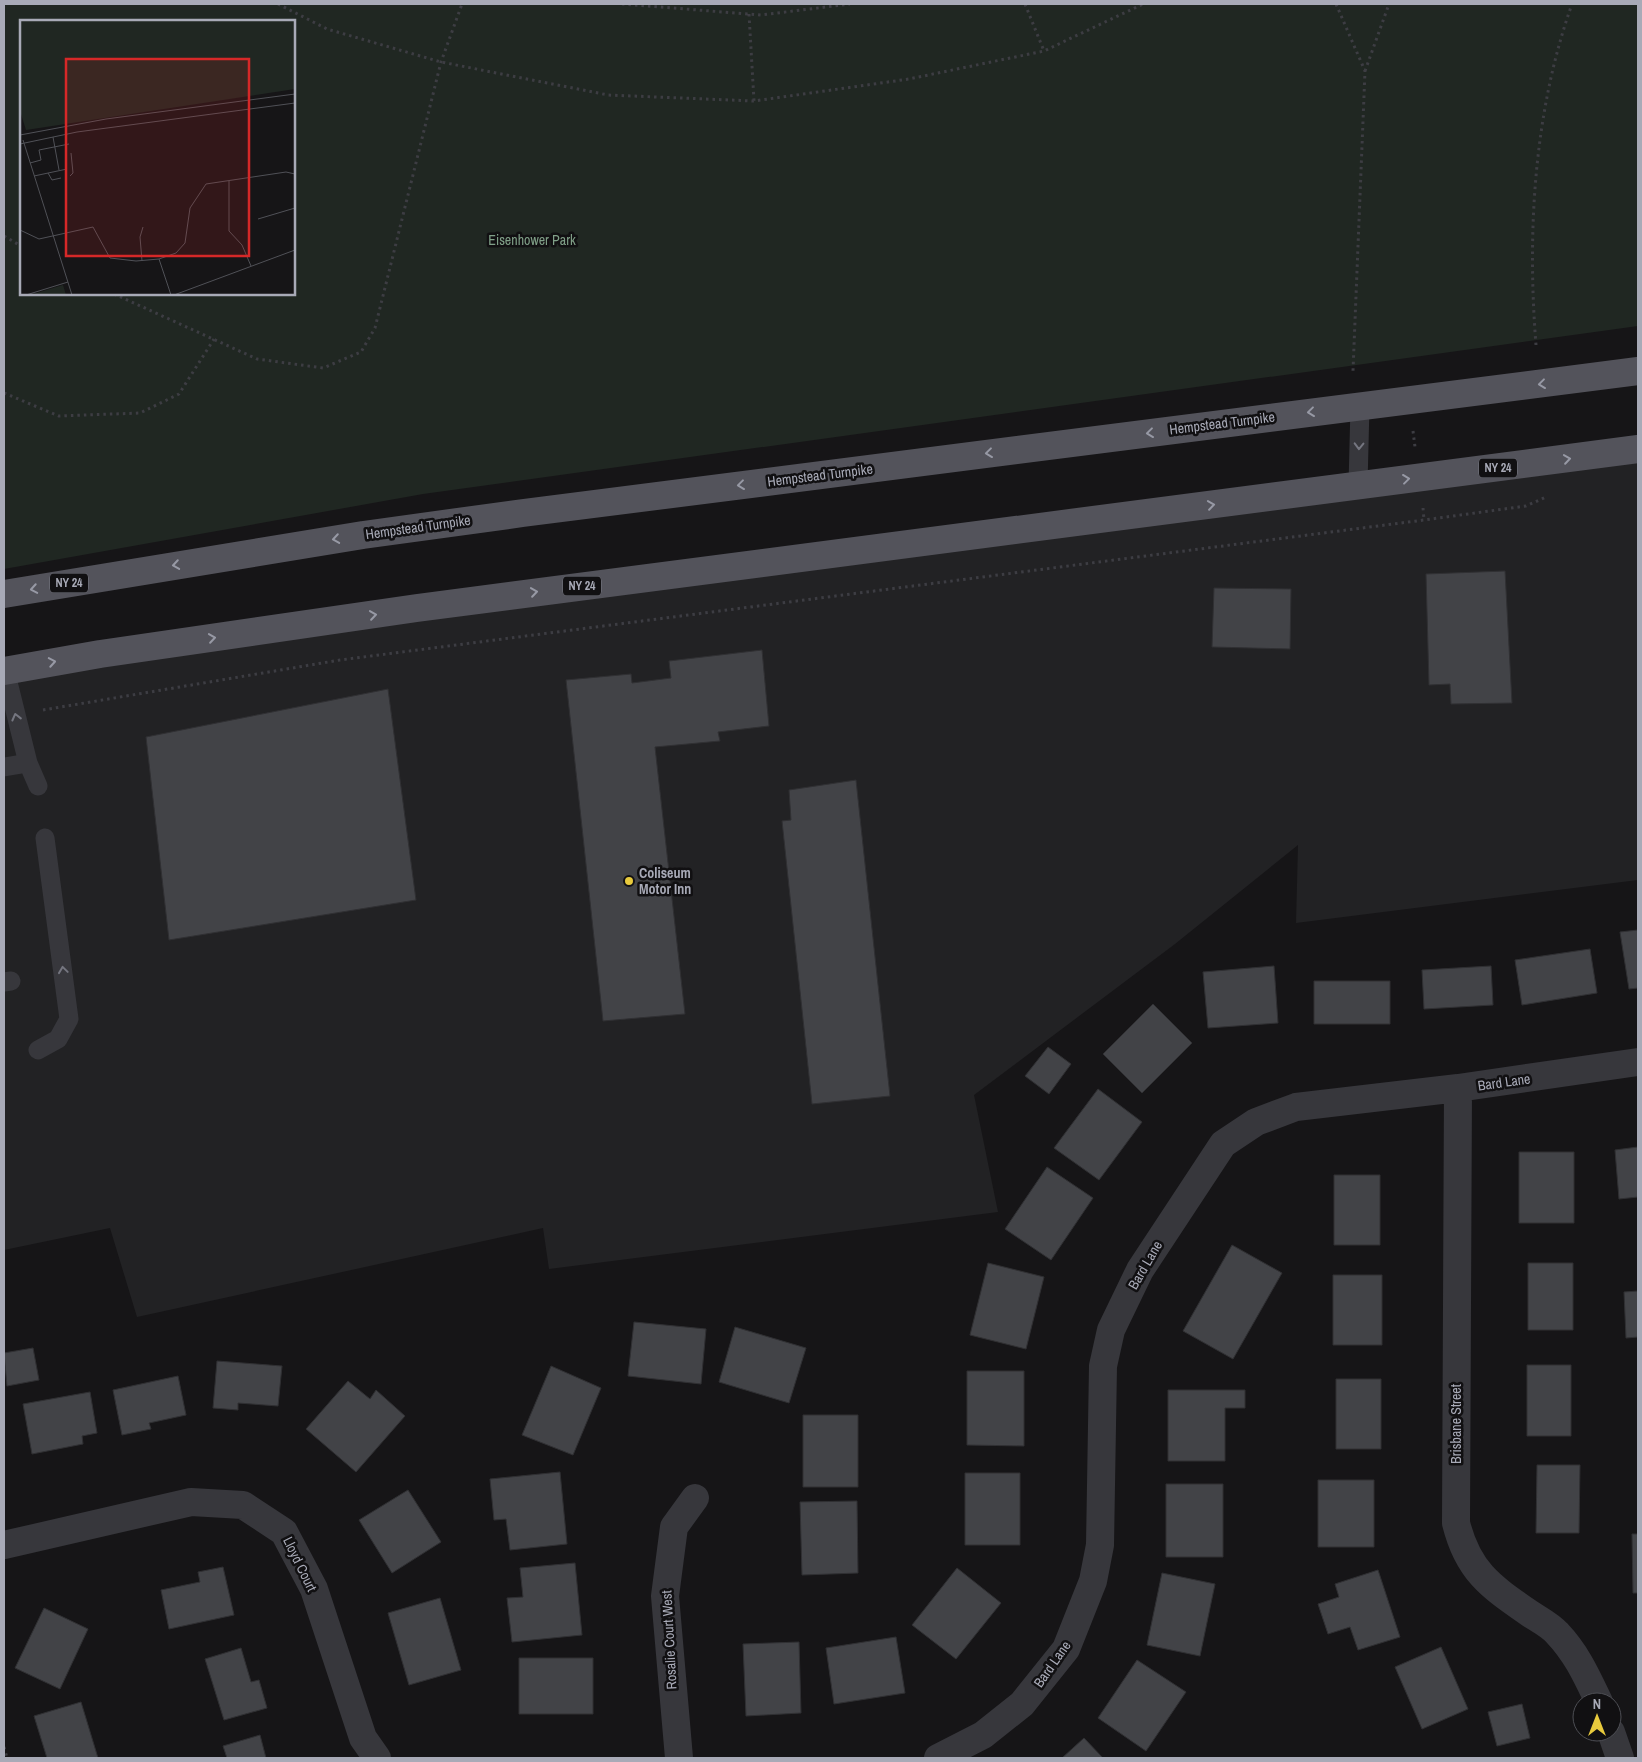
<svg xmlns="http://www.w3.org/2000/svg" width="1642" height="1762" font-family="'Archivo Narrow',sans-serif">
	<style>
		.built { fill: #222224 }
		.green { fill: #202722; fill-rule: evenodd }
		.building { fill: #424347; stroke: #303033 }
		.lines { fill: none; stroke-linecap: round; stroke-linejoin: round }
		.path { stroke: #3d3d43; stroke-width: 3; stroke-dasharray: 2.5 4; stroke-linecap: butt }
		.lane { stroke: #37373c; stroke-width: 19 }
		.street { stroke: #37373c; stroke-width: 28 }
		.primary { stroke: #53535b; stroke-width: 28 }
		.oneway { stroke: #9799a5 }
		.oneway2 { stroke: #757680 }
		.poi-dot { fill: #e8ca3d; stroke: #111012; stroke-width: 2 }
		.labels { text-anchor: middle; stroke-width: 5; stroke-linejoin: round; paint-order: stroke }
		.shield { fill: #111012; stroke: #7b7c86; stroke-width: 1 }
		.shield-label { font-size: 12px; font-weight: bold; fill: #a8aab7 }
		.park-label { font-size: 14px; fill: #80a088; stroke: #111012 }
		.street-label { font-size: 14px; fill: #a8aab7; stroke: #111012 }
		.poi-label { font-size: 14px; font-weight: bold; fill: #a8aab7; stroke: #111012; text-anchor: start }
		.inset-road { fill: none; stroke: #505157; stroke-width: 1 }
		.view { fill: #d62828; fill-opacity: 0.15; stroke: #d62828; stroke-width: 2.5 }
		.inset-edge { fill: none; stroke: #a8aab7; stroke-width: 2.5 }
	</style>
	<rect width="100%" height="100%" fill="#161517"/>
	<path class="built" d="M1638,453V880L1296,923L1298,845L1175,944L974,1095L998,1212L549,1269L543,1228L137,1317L110,1228L4,1250V675Z"/>
	<path class="green" d="M4,4H1638V326L423,494L4,569ZM294,21V294H21V21Z"/>
	<path class="building" d="M1505,571L1512,703L1451,704L1450,684L1429,685L1426,574Z
		M1214,588L1291,589L1290,649L1212,647Z
		M762,650L769,726L718,732L720,741L655,747L685,1014L603,1021L566,680L631,674L632,683L671,678L669,661Z
		M388,689L416,900L169,940L146,737Z
		M856,780L890,1096L812,1104L782,821L791,820L789,790Z
		M1638,930V988L1629,989L1620,932Z
		M1590,949L1597,993L1522,1005L1515,960Z
		M1274,966L1278,1023L1208,1028L1203,972Z
		M1491,966L1493,1005L1424,1009L1422,970Z
		M1314,981H1390V1024H1314Z
		M1153,1004L1192,1043L1142,1093L1103,1054Z
		M1048,1047L1071,1064L1049,1094L1025,1076Z
		M1098,1089L1142,1122L1099,1180L1054,1148Z
		M1638,1147V1197L1619,1199L1615,1150Z
		M1519,1152H1574V1223H1519Z
		M1047,1167L1093,1198L1051,1260L1005,1229Z
		M1334,1175H1380V1245H1334Z
		M1232,1245L1282,1273L1233,1359L1183,1331Z
		M988,1263L1044,1277L1026,1349L970,1335Z
		M1528,1263H1573V1330H1528Z
		M1333,1275H1382V1345H1333Z
		M1638,1291V1337L1626,1338L1624,1292Z
		M634,1322L706,1329L701,1384L628,1376Z
		M735,1327L806,1348L789,1403L719,1382Z
		M33,1348L39,1380L7,1386L4,1353Z
		M217,1361L282,1366L278,1406L238,1403V1410L213,1408Z
		M1527,1365H1571V1436H1527Z
		M551,1366L601,1388L573,1455L522,1435Z
		M967,1371H1024V1446L967,1445Z
		M178,1376L186,1415L149,1423L151,1429L122,1435L113,1390Z
		M1336,1379H1381V1449H1336Z
		M348,1381L370,1399L376,1390L405,1416L356,1472L306,1429Z
		M1168,1390H1245V1408H1225V1461H1168Z
		M90,1392L97,1433L82,1436L83,1444L32,1454L23,1404Z
		M803,1415H858V1487H803Z
		M1537,1465H1580L1579,1533H1536Z
		M560,1472L567,1544L510,1550L506,1519L494,1520L490,1479Z
		M965,1473H1020V1545H965Z
		M1318,1480H1374V1547H1318Z
		M1166,1484H1223V1557H1166Z
		M408,1490L441,1542L392,1573L359,1520Z
		M857,1501L858,1573L802,1575L800,1502Z
		M1632,1534H1638V1593H1633Z
		M575,1563L582,1635L512,1642L507,1598L523,1597L520,1568Z
		M223,1567L234,1615L169,1629L161,1590L200,1582L198,1572Z
		M957,1568L1001,1603L956,1659L912,1625Z
		M1378,1570L1400,1637L1358,1650L1350,1627L1328,1634L1318,1604L1339,1597L1335,1584Z
		M1162,1573L1215,1584L1200,1656L1147,1645Z
		M440,1598L461,1670L409,1685L388,1613Z
		M44,1608L88,1629L60,1689L15,1668Z
		M896,1637L905,1693L834,1704L826,1648Z
		M799,1642L801,1713L746,1716L743,1644Z
		M1441,1647L1468,1709L1422,1729L1395,1667Z
		M241,1648L251,1682L259,1680L267,1708L224,1720L205,1659Z
		M519,1658H593V1714H519Z
		M1137,1660L1186,1692L1146,1751L1098,1718Z
		M81,1702L98,1758H47L34,1716Z
		M1522,1704L1530,1738L1497,1746L1488,1712Z
		M260,1735L266,1758H227L223,1746Z
		M1084,1738L1103,1758H1062Z"/>
	<g class="lines">
		<path class="path" d="M278,4L327,29L441,62L608,95L754,101L909,79L1044,51L1143,4
			M622,4L761,15L850,4
			M1025,4L1044,51
			M1336,4L1365,71L1353,371
			M749,14L754,101
			M1365,71L1389,4
			M4,236L21,246
			M114,294L257,359L323,368L361,352L375,328L441,62L462,4
			M1536,345C1527,232 1534,111 1572,4
			M4,393L59,416L140,413L179,394L214,339
			M1413,431L1415,447
			M1423,508L1424,520
			M43,710L340,660L1424,520L1526,506L1546,497
			M4,1747L7,1758"/>
		<path class="lane" d="M1358,485L1360,406
			M5,670L28,763L38,786
			M4,767L28,763
			M4,982L11,981
			M38,1050L58,1039L69,1019L45,838"/>
		<path class="street" d="M1458,1088L1456,1523C1468,1571 1490,1586 1529,1613C1538,1619 1550,1625 1557,1633C1577,1654 1587,1677 1599,1702
			M4,1545L191,1502L243,1505L284,1532L314,1589L363,1738L377,1758
			M1611,1732L1620,1758
			M679,1758L665,1596L674,1527L695,1498
			M938,1758L983,1735L1022,1704L1066,1649L1093,1581L1100,1545L1103,1366L1111,1330L1140,1270L1223,1144L1256,1122L1296,1107L1458,1088L1638,1062"/>
		<path class="primary" d="M4,594L363,535L523,513L1638,371
			M4,671L100,654L417,608L1638,449"/>
	</g>
	<defs><path id="oneway-chevron" d="M-2-3.5L2.5 0L-2 3.5" fill="none" stroke-width="1.6" stroke-linecap="round" stroke-linejoin="round" transform="scale(1.25)"/></defs>
	<g class="oneway">
		<use href="#oneway-chevron" transform="translate(1542 384) rotate(173)"/>
		<use href="#oneway-chevron" transform="translate(1311 412) rotate(173)"/>
		<use href="#oneway-chevron" transform="translate(1150 433) rotate(173)"/>
		<use href="#oneway-chevron" transform="translate(989 453) rotate(173)"/>
		<use href="#oneway-chevron" transform="translate(1567 459) rotate(-8)"/>
		<use href="#oneway-chevron" transform="translate(1406 479) rotate(-7)"/>
		<use href="#oneway-chevron" transform="translate(741 485) rotate(173)"/>
		<use href="#oneway-chevron" transform="translate(1211 505) rotate(-8)"/>
		<use href="#oneway-chevron" transform="translate(336 539) rotate(171)"/>
		<use href="#oneway-chevron" transform="translate(176 565) rotate(171)"/>
		<use href="#oneway-chevron" transform="translate(34 589) rotate(170)"/>
		<use href="#oneway-chevron" transform="translate(534 592) rotate(-8)"/>
		<use href="#oneway-chevron" transform="translate(373 615) rotate(-8)"/>
		<use href="#oneway-chevron" transform="translate(212 638) rotate(-8)"/>
		<use href="#oneway-chevron" transform="translate(52 662) rotate(-10)"/>
	</g>
	<g class="oneway2">
		<use href="#oneway-chevron" transform="translate(1359 446) rotate(91)"/>
		<use href="#oneway-chevron" transform="translate(16 717) rotate(-104)"/>
		<use href="#oneway-chevron" transform="translate(63 970) rotate(-98)"/>
	</g>
	<circle class="poi-dot" cx="629" cy="881" r="5"/>
	<g class="labels">
		<g class="shield">
			<rect x="1479" y="458.5" width="38" height="19" rx="4"/>
			<rect x="50" y="573.5" width="38" height="19" rx="4"/>
			<rect x="563" y="576.5" width="38" height="19" rx="4"/>
		</g>
		<g class="shield-label">
			<text x="1498" y="472">NY 24</text>
			<text x="69" y="587">NY 24</text>
			<text x="582" y="590">NY 24</text>
		</g>
		<g class="park-label">
			<text x="532" y="245">Eisenhower Park</text>
		</g>
		<g class="street-label">
			<text transform="translate(1222 423) rotate(-7)" y="5">Hempstead Turnpike</text>
			<text transform="translate(820 475) rotate(-7)" y="5">Hempstead Turnpike</text>
			<text transform="translate(418 527) rotate(-8)" y="5">Hempstead Turnpike</text>
			<text transform="translate(1504 1082) rotate(-8)" y="5">Bard Lane</text>
			<text transform="translate(1145 1265) rotate(-60)" y="5">Bard Lane</text>
			<text transform="translate(1456 1424) rotate(-90)" y="5">Brisbane Street</text>
			<text transform="translate(300 1564) rotate(64)" y="5">Lloyd Court</text>
			<text transform="translate(669 1640) rotate(-93)" y="5">Rosalie Court West</text>
			<text transform="translate(1052 1664) rotate(-55)" y="5">Bard Lane</text>
		</g>
		<g class="poi-label">
			<text x="639" y="878">Coliseum<tspan x="639" dy="16">Motor Inn</tspan></text>
		</g>
	</g>
	<g transform="translate(20 20)">
		<rect width="275" height="275" fill="#161517"/>
		<path d="M0,0H275V69L6,110L0,91ZM43,265L46,275H10Z" fill="#202722"/>
		<path class="inset-road" d="M0,115L86,99L275,74M33,117L39,150M3,120L52,275M0,124L57,112L275,83M10,143L21,140L19,130L49,124M28,153L32,160L41,158M14,156L47,149M50,156L53,153L51,133M209,161V211L222,225L231,246M238,199L275,188M0,210L19,219L73,207L90,238L116,241L139,239L156,233L165,223L170,188L186,164L266,152L275,154M139,239L151,275M122,241L120,217L123,207M6,275L48,262M154,275L275,230"/>
		<path class="view" d="M46,39H229V236H46Z"/>
		<rect width="275" height="275" class="inset-edge"/>
	</g>
	<rect width="1642" height="1762" fill="none" stroke="#a8aab7" stroke-width="10"/>
	<g transform="translate(1597 1717)"><circle r="24" fill="#111012" stroke="#4d4e54"/>
	<path d="M0-4L9 19L0 12L-9 19Z" fill="#e8ca3d"/>
	<text y="-8" font-size="14" font-weight="bold" text-anchor="middle" fill="#a8aab7">N</text>
	</g>
</svg>
